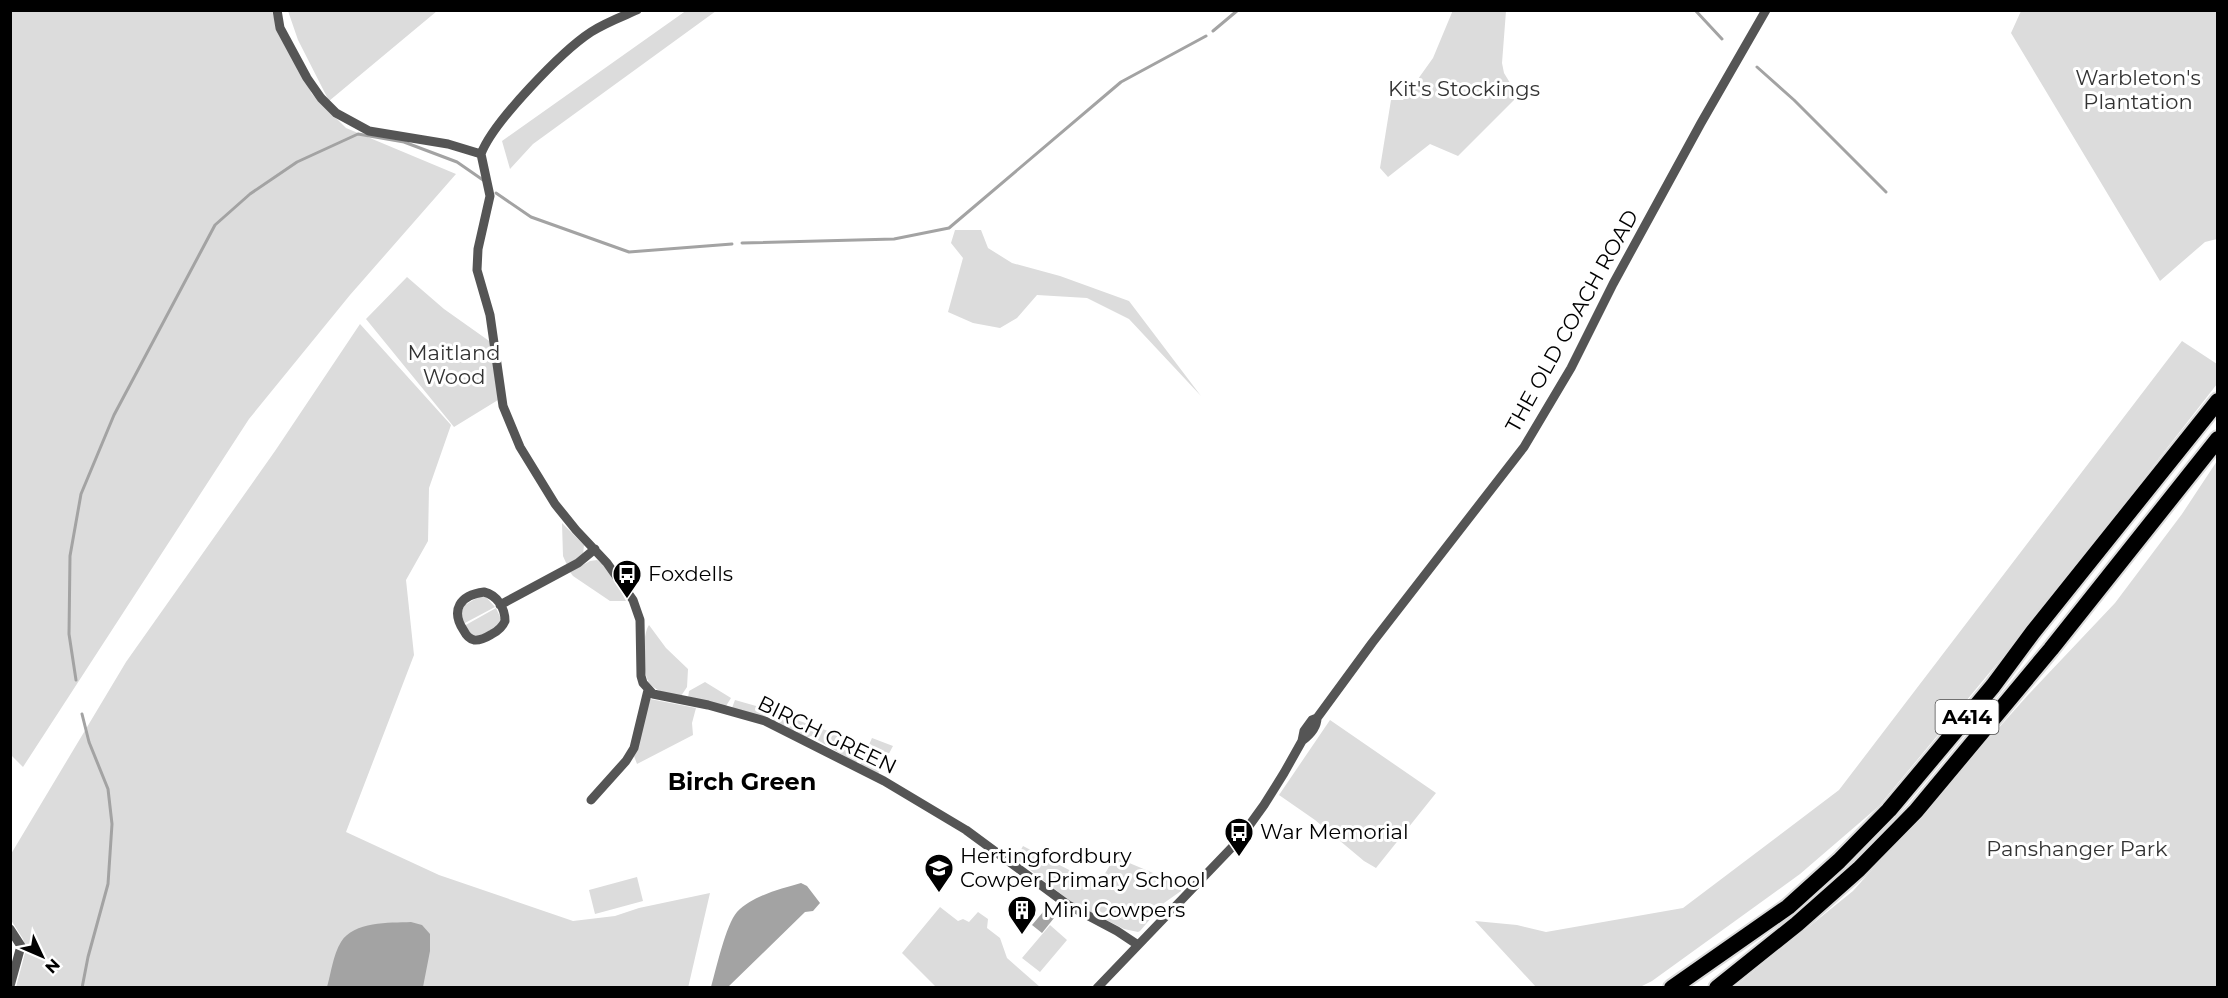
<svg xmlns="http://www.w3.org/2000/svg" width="2228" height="998" font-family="Montserrat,sans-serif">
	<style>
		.green { fill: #dcdcdc }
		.water { fill: #a3a3a3 }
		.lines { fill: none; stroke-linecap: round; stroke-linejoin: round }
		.stream { stroke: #a3a3a3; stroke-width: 3 }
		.highway-casing { stroke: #dbdbdb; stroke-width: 20 }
		.street { stroke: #555; stroke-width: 9 }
		.highway { stroke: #000; stroke-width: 16 }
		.labels { text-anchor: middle; stroke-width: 6; stroke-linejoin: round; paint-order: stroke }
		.shield { fill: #fff; stroke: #4c4c4c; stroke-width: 1.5 }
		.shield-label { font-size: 20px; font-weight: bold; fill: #000 }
		.park-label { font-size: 21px; fill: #333; stroke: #fff }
		.street-label { font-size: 21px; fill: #000; stroke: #fff }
		.poi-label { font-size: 21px; fill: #000; stroke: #fff; text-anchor: start }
		.quarter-label { font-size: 24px; font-weight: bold; fill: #000; stroke: #fff }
	</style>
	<rect width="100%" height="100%" fill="#fff"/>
	<path class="green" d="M687,10L716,11L533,144L510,169L502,141Z
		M1453,10L1506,11L1502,63L1504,73L1518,96L1458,156L1430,144L1388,177L1380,168L1391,100H1403L1433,58Z
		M10,11H272L278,30L312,94L346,128L456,174L350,295L249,419L23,767L10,754Z
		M288,11H437L329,101L298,40Z
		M2021,11H2217V239L2205,242L2160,281L2011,33Z
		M955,230H981L988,248L1012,263L1060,276L1129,301L1201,396L1129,319L1087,298L1037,295L1017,318L1000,328L973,323L948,312L963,258L951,243Z
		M407,277L444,309L492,343L498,400L454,427L366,319Z
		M360,324L451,425L429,488L428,541L406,580L414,655L346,832L439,875L573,921L615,916L639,908L710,893L688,988L16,987L26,949L23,939L11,920V854L126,662L275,451Z
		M2182,341L2217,364V384L2034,619L1879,806L1800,874L1652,981L1640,987H1536L1475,921L1517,925L1546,932L1683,908L1839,790Z
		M2217,461V987L1733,988L1853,891L2028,695L2115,603L2182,514Z
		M562,523L584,545L583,555L567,565L563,556Z
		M597,560C610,568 619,588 626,601H610L573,576L570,572L590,561Z
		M480,596H485L495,607L463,624L460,614L465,605Z
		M496,608L501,619L496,627L478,637L472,635L464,626Z
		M649,625L666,648L688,669L687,687L681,696C670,694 659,693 650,684C642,676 642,634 649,625Z
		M705,682L731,698L726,706L688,698L689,691Z
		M650,699L696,708L692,723L693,735L637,764L634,756Z
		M735,700L767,709L765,718L732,708Z
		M774,712L865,744L856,763L811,736L806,738L771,720Z
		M1330,720L1436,793L1376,868L1364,861L1315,820L1279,795Z
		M872,738L893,746L878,774L860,765Z
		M1023,846L1098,885L1115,857L1177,883L1181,885V891L1164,903L1140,931L1138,932L1124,929L1074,904L1016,859Z
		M637,877L643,901L595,914L589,890Z
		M940,907L958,921L963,919L969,922L978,912L988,919L987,928L1000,938L1007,958L1040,987H936L902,953Z
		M1050,925L1067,940L1040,972L1022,958Z"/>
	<path class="water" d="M801,883L807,886L820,903L813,911L805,912L728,987H711C716,970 726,924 737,912C752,896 780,889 801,883Z
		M1049,905L1058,913L1042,933L1032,925Z
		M411,922L422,925L430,934V951L423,987H327C331,973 333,955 341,942C354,921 389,923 411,922Z"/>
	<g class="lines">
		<path class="stream" d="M1695,10L1722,39
			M1213,31L1238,10
			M1757,67L1794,100L1886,192
			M496,193L531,217L629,252L732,244
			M742,243L894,239L949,228L1121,82L1206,36
			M76,680L69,634L70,556L81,494L114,415L215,225L250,194L297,162L358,134L404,142L457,162L483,180
			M82,988L88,957L108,884L112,824L108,789L89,742L82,714"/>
		<g class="highway-casing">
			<path id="highway" d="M1672,988L1788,907L1839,861L1889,810L1993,686L2033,632L2218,401
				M1717,988L1797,924L1859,869L1916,811L2051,649L2218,439"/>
		</g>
		<path class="street" d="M277,10L280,28L307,78L321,98L336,113L369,131L448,144L481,154
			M481,154L490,196L478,249L477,270L490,315L503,406L520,447L555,504L576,530L607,563L633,600L640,620L641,676L643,683L653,694L708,705L765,721L884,781L966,830L1068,905L1117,931L1138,945
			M481,154C493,122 562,51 591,32C605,23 621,17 637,10
			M484,592C497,595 505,608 505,621C502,628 498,631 492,634C487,637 481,641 474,640C470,639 466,635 464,631C450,610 460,595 484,592Z
			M500,605L578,563L595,549
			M1302,741C1310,735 1317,728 1317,718
			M591,800L626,761L634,748L648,690
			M10,929L21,946L10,986
			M1097,988L1238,841L1264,805L1284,773L1302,741L1304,731L1312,720L1317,718L1372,643L1524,447L1571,368L1613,284L1701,123L1766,10"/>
		<use href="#highway" class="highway"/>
	</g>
	<defs>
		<g id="bus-pin" transform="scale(1.5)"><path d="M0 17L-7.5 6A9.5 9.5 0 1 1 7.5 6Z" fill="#000" stroke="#fff"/><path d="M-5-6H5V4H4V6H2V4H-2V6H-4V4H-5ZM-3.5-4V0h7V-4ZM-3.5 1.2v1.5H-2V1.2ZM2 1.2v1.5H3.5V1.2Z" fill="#fff"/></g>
		<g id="school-pin" transform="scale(1.5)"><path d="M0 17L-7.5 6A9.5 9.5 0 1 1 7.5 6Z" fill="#000" stroke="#fff"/><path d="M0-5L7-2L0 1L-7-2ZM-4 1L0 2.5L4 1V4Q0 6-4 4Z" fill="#fff"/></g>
		<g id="building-pin" transform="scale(1.5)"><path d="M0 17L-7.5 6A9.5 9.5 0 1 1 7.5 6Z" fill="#000" stroke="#fff"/><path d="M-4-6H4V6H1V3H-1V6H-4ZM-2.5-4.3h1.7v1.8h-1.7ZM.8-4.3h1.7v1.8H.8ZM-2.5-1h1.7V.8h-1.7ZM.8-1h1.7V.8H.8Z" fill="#fff"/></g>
	</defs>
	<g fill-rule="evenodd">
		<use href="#bus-pin" x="627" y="574"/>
		<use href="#bus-pin" x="1239" y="832"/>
		<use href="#school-pin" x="939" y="868"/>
		<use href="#building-pin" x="1022" y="910"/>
	</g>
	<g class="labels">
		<rect class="shield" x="1935.5" y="700" width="63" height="34" rx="4.5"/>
		<g class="shield-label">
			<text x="1967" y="724">A414</text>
		</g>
		<g class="park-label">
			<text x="2138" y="85">Warbleton's<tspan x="2138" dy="24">Plantation</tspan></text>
			<text x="1464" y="96">Kit's Stockings</text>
			<text x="454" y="360">Maitland<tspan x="454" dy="24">Wood</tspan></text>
			<text x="2077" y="856">Panshanger Park</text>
		</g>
		<g class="street-label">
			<text transform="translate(1572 321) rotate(-61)" y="7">THE OLD COACH ROAD</text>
			<text transform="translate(827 735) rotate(26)" y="7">BIRCH GREEN</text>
		</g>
		<g class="poi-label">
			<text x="648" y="581">Foxdells</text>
			<text x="1260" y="839">War Memorial</text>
			<text x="960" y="863">Hertingfordbury<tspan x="960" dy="24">Cowper Primary School</tspan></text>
			<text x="1043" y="917">Mini Cowpers</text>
		</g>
		<g class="quarter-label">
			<text x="742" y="790">Birch Green</text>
		</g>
	</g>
	<rect width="2228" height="998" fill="none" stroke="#000000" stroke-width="24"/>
	<g transform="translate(42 956) rotate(134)" stroke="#ffffff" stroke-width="4.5" paint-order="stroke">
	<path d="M0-4.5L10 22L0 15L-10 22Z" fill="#000000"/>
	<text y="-9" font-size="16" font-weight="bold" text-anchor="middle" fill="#000000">N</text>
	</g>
</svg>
